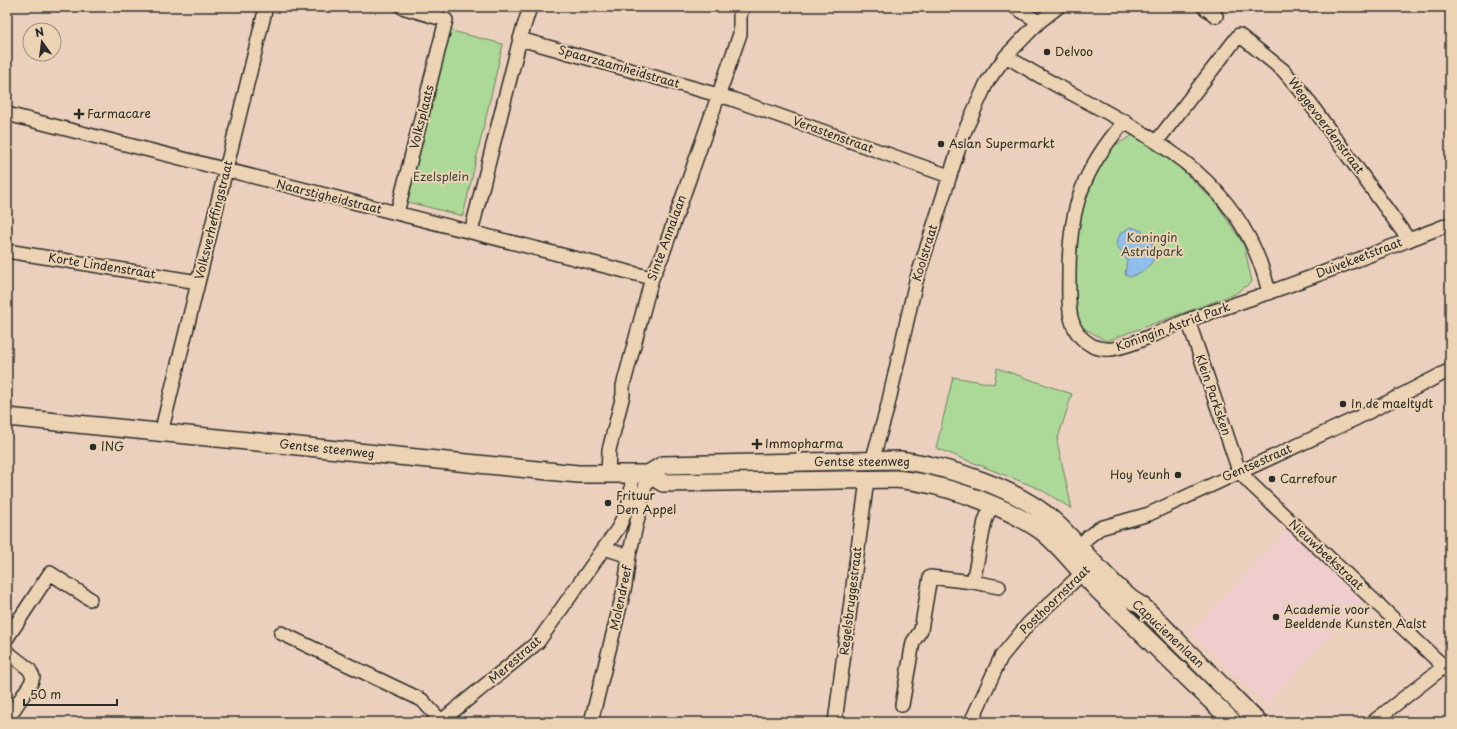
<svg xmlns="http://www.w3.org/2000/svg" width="1457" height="729" font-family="'Playpen Sans',sans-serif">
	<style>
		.built { fill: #eecdcc }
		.green { fill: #acd998; stroke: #6c8262 }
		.water { fill: #8fbeea; stroke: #67839e }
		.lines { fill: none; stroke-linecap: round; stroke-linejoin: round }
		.minor-casing { stroke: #2b2b2b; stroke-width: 16 }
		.major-casing { stroke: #2b2b2b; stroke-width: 20 }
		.minor { stroke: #ebd3b3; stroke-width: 13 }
		.major { stroke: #ebd3b3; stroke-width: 17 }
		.poi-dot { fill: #2b2b2b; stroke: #ebd3b3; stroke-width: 1.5 }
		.labels { text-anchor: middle; stroke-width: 4; stroke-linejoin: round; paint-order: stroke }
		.poi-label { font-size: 12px; fill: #2b2b2b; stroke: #ebd3b3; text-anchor: start }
		.street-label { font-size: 12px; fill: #2b2b2b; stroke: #ebd3b3 }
		.park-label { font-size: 12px; fill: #3e453b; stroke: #ebd3b3 }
	</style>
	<rect width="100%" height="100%" fill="#ecd0be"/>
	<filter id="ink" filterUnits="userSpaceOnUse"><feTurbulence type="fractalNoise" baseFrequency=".025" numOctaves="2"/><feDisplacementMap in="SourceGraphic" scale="8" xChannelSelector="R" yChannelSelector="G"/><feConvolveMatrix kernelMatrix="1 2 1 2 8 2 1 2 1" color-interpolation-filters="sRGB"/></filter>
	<g filter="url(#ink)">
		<path class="built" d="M1287,530L1363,601L1266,704L1190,633Z"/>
		<path class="green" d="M448,30L503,44L463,216L404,201Z
			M1135,133L1176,164L1216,203L1244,245L1252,282L1235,294L1106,341L1077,324L1073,298L1076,295C1074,250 1078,201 1102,162C1104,158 1106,152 1110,149C1117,142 1128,140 1135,133Z
			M997,368L1072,394L1057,441L1072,509L1040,489L936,448L953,377L994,384Z"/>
		<path class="water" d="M1130,227C1148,231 1151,238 1156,254C1150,268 1143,272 1130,277L1125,275L1127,260L1116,244L1120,234Z"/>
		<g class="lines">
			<g class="minor-casing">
				<path id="minor" d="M1015,7L1039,22
					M1204,7L1216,16
					M520,39L732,99L949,176
					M1006,56C1110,122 1238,155 1269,293
					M7,114L652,278
					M1125,121C1082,170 1069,210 1069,274C1069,300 1065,331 1091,345C1095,348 1107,350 1112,349C1139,344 1163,329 1189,320C1215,310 1243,302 1270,292C1330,271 1390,247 1450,224
					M1157,141L1239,35L1283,70L1301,91L1409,240
					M397,213L446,20L402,7
					M471,232L520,39L530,7
					M7,251L198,282
					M1188,320L1239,471L1251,484L1439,662L1450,669
					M161,433L266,7
					M872,461L887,409L916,281L963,135L987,82L1006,56L1039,22L1058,7
					M608,474L609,450L623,395V386L652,278L662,256L740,34V15L743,7
					M604,548L629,556
					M1073,554L1088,537L1100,528L1149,514L1357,418L1450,370
					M973,582L999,587
					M281,633L422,700L441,721
					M7,638L50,573L90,599
					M7,652L29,669L33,677L31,683L7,720
					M902,705L913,642L921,630L930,577L973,582L985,521L991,506
					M440,722L538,642L619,527L631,498L632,475
					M591,722L625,586L629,556L648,474
					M835,722L867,480
					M971,722L1001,657L1029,623L1089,567
					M1373,722L1450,662"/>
			</g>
			<g class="major-casing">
				<path id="major" d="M7,417L578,474H648L663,483L896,479C941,483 1002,504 1040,530C1059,543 1081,574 1099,591C1143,635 1188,678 1233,722
					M648,474L663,465L900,460C950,467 1018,488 1055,522C1081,546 1102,576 1130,598C1133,601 1138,603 1142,606C1158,619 1171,635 1185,649C1210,673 1234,698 1258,722"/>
			</g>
			<use href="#minor" class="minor"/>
			<use href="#major" class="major"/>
		</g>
	</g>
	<g class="poi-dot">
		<circle cx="1047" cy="52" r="4"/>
		<path d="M77 108h4v4h4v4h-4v4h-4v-4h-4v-4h4z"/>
		<circle cx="941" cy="144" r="4"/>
		<circle cx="1343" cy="404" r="4"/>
		<path d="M755 438h4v4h4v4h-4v4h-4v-4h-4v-4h4z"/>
		<circle cx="93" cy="447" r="4"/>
		<circle cx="1178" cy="475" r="4"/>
		<circle cx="1272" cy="479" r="4"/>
		<circle cx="608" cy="503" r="4"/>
		<circle cx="1276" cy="617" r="4"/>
	</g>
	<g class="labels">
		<g class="poi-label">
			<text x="1055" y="56">Delvoo</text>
			<text x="87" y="118">Farmacare</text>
			<text x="949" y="148">Aslan Supermarkt</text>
			<text x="1351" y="408">In de maeltydt</text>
			<text x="765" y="448">Immopharma</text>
			<text x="101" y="451">ING</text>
			<text x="1170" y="479" text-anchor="end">Hoy Yeunh</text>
			<text x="1280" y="483">Carrefour</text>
			<text x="616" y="500">Frituur<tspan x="616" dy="14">Den Appel</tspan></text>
			<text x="1284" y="614">Academie voor<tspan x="1284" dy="14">Beeldende Kunsten Aalst</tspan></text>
		</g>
		<g class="street-label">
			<text transform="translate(619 67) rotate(16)" y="4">Spaarzaamheidstraat</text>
			<text transform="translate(422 117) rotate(-76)" y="4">Volksplaats</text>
			<text transform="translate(1326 126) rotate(53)" y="4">Weggevoerdenstraat</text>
			<text transform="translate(833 135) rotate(20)" y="4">Verastenstraat</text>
			<text transform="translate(329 197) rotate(14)" y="4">Naarstigheidstraat</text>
			<text transform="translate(214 220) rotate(-76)" y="4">Volksverheffingstraat</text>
			<text transform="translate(667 238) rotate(-70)" y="4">Sinte Annalaan</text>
			<text transform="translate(925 253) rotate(-73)" y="4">Koolstraat</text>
			<text transform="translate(1359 258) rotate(-21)" y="4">Duivekeetstraat</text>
			<text transform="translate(102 266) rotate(9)" y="4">Korte Lindenstraat</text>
			<text transform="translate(1173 327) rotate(-20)" y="4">Koningin Astrid Park</text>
			<text transform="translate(1213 395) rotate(71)" y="4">Klein Parksken</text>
			<text transform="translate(327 449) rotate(6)" y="4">Gentse steenweg</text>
			<text x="862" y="466">Gentse steenweg</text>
			<text transform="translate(1257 463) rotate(-24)" y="4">Gentsestraat</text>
			<text transform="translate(1326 555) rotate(43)" y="4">Nieuwbeekstraat</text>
			<text transform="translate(621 598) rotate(-78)" y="4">Molendreef</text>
			<text transform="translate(1055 600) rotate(-44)" y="4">Posthoornstraat</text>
			<text transform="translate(851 601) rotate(-83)" y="4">Regelsbruggestraat</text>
			<text transform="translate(1168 634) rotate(43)" y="4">Capucienenlaan</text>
			<text transform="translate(515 660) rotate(-41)" y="4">Merestraat</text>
		</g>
		<g class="park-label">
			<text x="441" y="181">Ezelsplein</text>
			<text x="1152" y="242">Koningin<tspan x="1152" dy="14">Astridpark</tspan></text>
		</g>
	</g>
	<rect width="1457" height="729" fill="none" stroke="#ebd3b3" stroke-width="24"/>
	<rect x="12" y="12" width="1433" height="705" fill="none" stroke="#2b2b2b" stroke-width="1.5" filter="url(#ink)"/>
	<g transform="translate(42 42) rotate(346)"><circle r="19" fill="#ebd3b3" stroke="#9e907d"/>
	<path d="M0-3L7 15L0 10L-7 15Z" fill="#2b2b2b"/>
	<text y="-6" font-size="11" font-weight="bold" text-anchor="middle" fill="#2b2b2b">N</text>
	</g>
	<path d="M24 699v6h93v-6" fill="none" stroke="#2b2b2b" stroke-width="2"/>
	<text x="30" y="699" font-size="12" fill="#2b2b2b" stroke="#ebd3b3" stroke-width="3" paint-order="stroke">50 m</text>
</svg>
